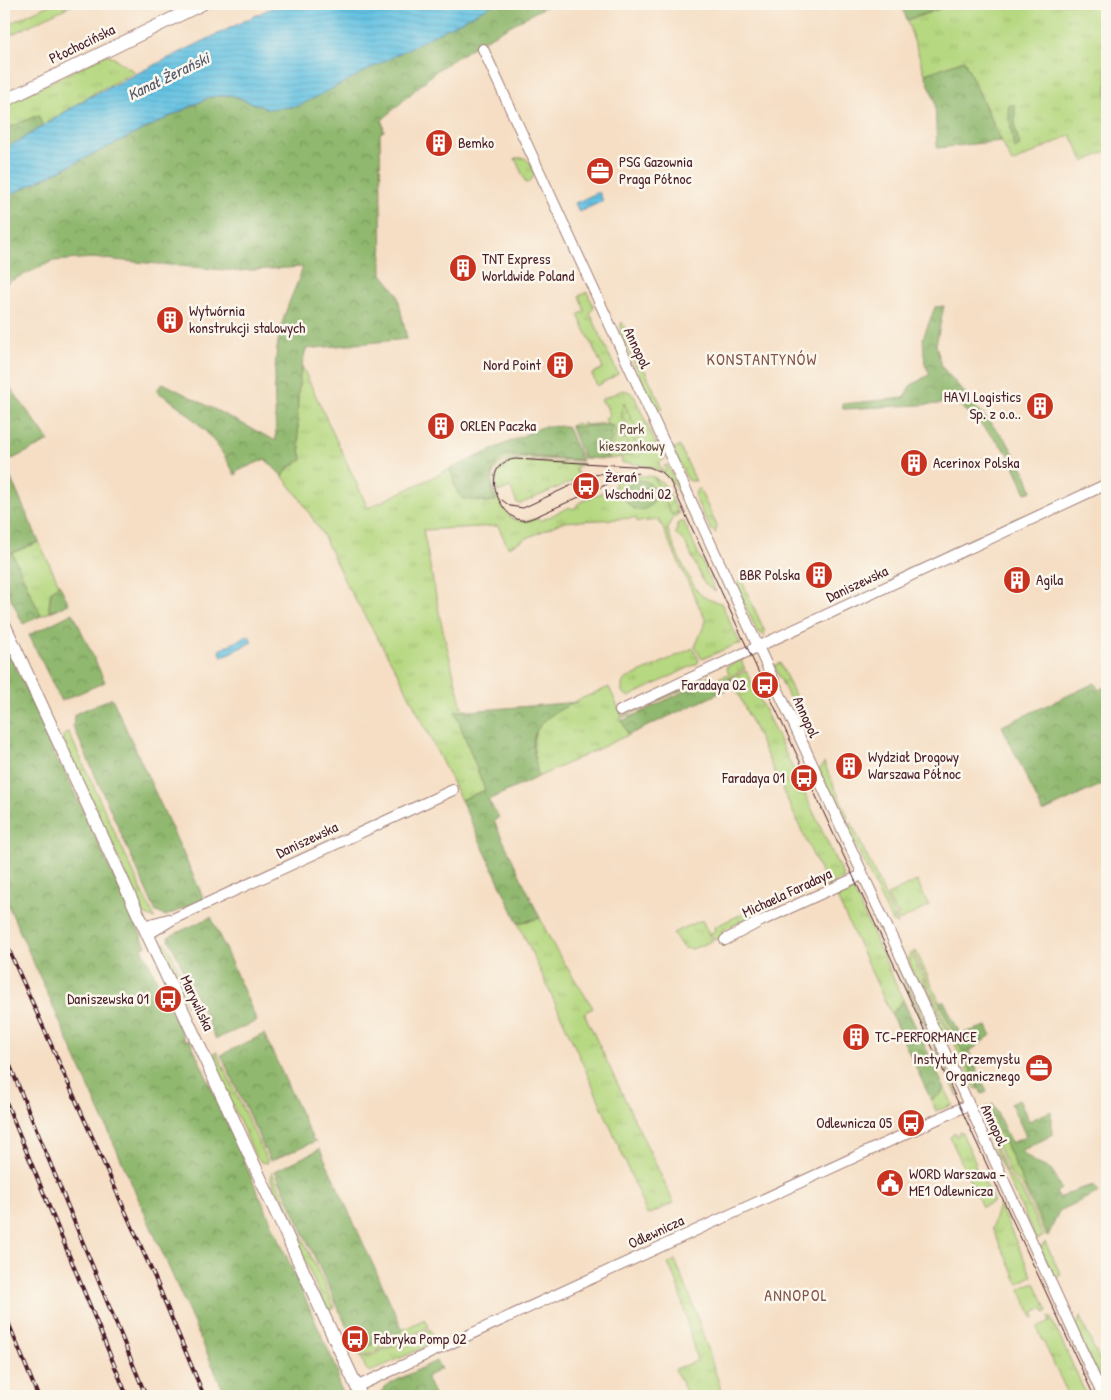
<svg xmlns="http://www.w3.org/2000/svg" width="1111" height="1400" font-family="'Patrick Hand',sans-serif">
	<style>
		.grass { fill: url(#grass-tufts); stroke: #807c56 }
		.forest { fill: url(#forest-crowns); stroke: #6d6c4c }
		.garden { fill: url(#garden-furrows); stroke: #807c56 }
		.water { fill: url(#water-rules); stroke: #577086 }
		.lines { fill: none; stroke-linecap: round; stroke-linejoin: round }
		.minor-casing { stroke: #a07e78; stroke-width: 12 }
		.major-casing { stroke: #a07e78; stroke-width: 14 }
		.minor { stroke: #fff; stroke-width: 10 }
		.major { stroke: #fff; stroke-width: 12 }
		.tram { stroke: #4a1f2b; stroke-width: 1 }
		.rail-casing { stroke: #4a1f2b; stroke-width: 4 }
		.rail { stroke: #fbf7ec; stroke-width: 2; stroke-dasharray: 5.5; stroke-linecap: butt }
		.labels { text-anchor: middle; stroke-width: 5; stroke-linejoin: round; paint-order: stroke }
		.street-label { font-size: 15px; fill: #4a1f2b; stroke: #fbf7ec }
		.poi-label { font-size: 15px; fill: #4a1f2b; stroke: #fbf7ec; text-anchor: start }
		.park-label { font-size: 15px; fill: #654d40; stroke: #fbf7ec }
		.water-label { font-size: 16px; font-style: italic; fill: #53586b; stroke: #fbf7ec }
		.neighbourhood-label { font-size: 16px; letter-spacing: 1px; fill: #83554a; stroke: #fbf7ec }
	</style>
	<defs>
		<pattern id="grass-tufts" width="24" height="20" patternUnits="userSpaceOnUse" patternTransform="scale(1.25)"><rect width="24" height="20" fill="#b6d880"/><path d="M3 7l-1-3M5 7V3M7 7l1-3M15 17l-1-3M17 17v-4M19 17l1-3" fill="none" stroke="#9eb96f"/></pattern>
		<pattern id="forest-crowns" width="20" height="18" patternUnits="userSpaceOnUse" patternTransform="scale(1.25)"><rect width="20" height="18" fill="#90b86e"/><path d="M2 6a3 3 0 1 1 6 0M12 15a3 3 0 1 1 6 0" fill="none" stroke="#78955b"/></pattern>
		<pattern id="garden-furrows" width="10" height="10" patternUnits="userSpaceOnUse" patternTransform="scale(1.25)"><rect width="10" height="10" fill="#b6d880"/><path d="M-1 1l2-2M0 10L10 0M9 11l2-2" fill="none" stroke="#9eb96f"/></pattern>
		<pattern id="water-rules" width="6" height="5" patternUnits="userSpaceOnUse" patternTransform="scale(1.25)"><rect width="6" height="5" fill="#64c2e2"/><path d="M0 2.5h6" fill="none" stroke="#58a6c2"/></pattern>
	</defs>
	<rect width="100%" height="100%" fill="#fbf7ec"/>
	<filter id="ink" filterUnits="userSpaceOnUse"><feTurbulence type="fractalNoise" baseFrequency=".02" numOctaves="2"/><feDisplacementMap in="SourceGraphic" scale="10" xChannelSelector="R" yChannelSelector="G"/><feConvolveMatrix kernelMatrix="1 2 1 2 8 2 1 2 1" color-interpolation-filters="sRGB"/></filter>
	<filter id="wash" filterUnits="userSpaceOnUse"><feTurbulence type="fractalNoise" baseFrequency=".0096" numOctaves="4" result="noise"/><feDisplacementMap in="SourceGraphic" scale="20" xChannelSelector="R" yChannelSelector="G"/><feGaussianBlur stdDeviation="1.12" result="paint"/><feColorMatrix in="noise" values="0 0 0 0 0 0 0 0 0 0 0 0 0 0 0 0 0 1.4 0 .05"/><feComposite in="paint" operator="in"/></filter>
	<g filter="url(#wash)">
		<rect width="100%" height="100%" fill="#f5dec4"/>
		<path class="grass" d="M51,4H74L4,38V26Z
			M940,4H1107V151L1084,162L1071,135L1012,163L964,61L925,74L907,20L940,9Z
			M108,54L135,72L94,93L43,126L4,130V105Z
			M515,158H525C533,164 539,179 526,183Z
			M587,292L594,307L590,313L618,374L597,386L592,374L603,368L578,315L585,311L579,296Z
			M622,322L663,409L659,410L655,408L620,333L621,324Z
			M301,364L368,508L450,469L458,494L486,502L496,500L490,487L493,468L498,461L504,457L511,455L582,461L515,458C491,461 489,480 498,499C507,518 517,526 538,518L540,521L570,507L572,509L578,506L577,504L616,486L615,482C629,477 639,474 654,477L672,515L678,512L679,514C673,517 669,522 668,529C668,537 693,587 699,593C705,599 713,601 721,603L741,645L737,644L702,659L695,647L706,621L659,520L637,522L636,518L562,522L508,547L498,526L423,530L441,622L462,708L469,711H455L485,790L461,800L399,675L346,584L323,535L299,497L283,477L288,468L302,460C296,430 297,395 301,364Z
			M623,390L630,392L634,396L661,455L664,454L665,459L658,463L664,472L666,470L664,466L668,465L688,507L686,510C669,472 665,466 622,463L621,457L606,459L614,426L608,425L571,427L570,426L577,423L578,425L584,423L585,425L607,423L605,418L610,415L604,402L601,403L602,399Z
			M679,446L680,447L696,481H690L687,479L673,449Z
			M510,461H517L584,464L575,468L580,478L520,504L517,503L510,487L498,492C493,478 496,467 510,461Z
			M699,488L717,526L715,534L713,530H711L695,498L696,491Z
			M1024,515V518L898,577L892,576Z
			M683,520L716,592L704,583L686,544L676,534L677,525Z
			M39,542L59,584L51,591L49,607L50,612L41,616L12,553Z
			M741,579L765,632L764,633L765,636L757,631L737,588V584Z
			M693,648L699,660L698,663L629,697L622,692V685L624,680Z
			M741,660L745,669L717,683L699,682L621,718L628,735L538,777C537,766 532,748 534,738C540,711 587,697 609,687L622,716L710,675L712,680L729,674L726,667Z
			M780,663L809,726L806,727L803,721L801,722L774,666Z
			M746,671L797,777L795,778L798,784L800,783L843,876V879C833,883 823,890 813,884L824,879L731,678Z
			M67,732L69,733L155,919L144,914L62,737Z
			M824,763L848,817L841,819L819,770Z
			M851,822L898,924L892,922L857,848L844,826Z
			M917,881L929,906L899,921L896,915L899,914L898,912L895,913L887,895Z
			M860,887L865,891L957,1091L958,1097Z
			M853,890L903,1000L891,1014L837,898Z
			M780,896L783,902L721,931L723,936L714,940L710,933L715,931L714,927Z
			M540,918L554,947L593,1008L584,1013L674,1203L647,1215C608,1116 563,1020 518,923Z
			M702,920L712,941L692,949L683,948L673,933Z
			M166,943L190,994L187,1006L159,946Z
			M916,951L979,1088L977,1089L975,1088L913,952Z
			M911,953L951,1039L945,1043L916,979L908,958Z
			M216,1051L268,1163L261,1162L256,1157L212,1061L213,1055Z
			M944,1087L953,1105L936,1111L931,1100L941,1094Z
			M986,1107H988L1048,1236H1045L1023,1187L1010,1173L984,1115Z
			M981,1122L985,1123L1007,1173L1021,1189L1043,1237L1036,1239Z
			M961,1131L976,1163L974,1164L977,1171L979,1170L994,1202L982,1207L950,1137L955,1133L956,1136L959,1135L958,1132Z
			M272,1172L335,1308L329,1311L325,1306C306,1265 290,1223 272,1182L271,1179Z
			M999,1205L1032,1276L1018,1283L992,1228Z
			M1045,1242L1061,1275L1054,1278L1040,1247Z
			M675,1260L692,1301L723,1396H688L675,1369L697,1361L677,1282L668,1264Z
			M1032,1283H1035L1048,1311L1045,1313L1043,1308L1033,1312L1035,1317L1033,1318L1020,1289Z
			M1050,1316L1087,1396H1069L1037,1328L1050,1322L1048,1317Z
			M1080,1317L1107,1377V1396L1076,1329Z
			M425,1319L429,1327L368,1355L359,1352L358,1351Z
			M430,1329L433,1336V1343L370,1372L366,1369L360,1355L368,1357Z"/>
		<path class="forest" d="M494,4H550L484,40L437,70L382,120L384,131L380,133L382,274L397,293L407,339L306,349C296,384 295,425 302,460L288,468L283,477L265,459L236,472L237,474L235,475C218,440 190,411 156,391L163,383L276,441C275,399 271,354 285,314C290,298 298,283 303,267L236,271L92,258L53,261L4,284V198L210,97L231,95L268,109Z
			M914,4H940V9L907,20L902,8Z
			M964,60L1001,141L937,148L935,101L925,74Z
			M1010,105H1015V128L1020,146L1014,149L1008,107Z
			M38,115L44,128L4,149V130Z
			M944,306L936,345L942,367L969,398L970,401L1006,440L1027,476L1032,491L1026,493L1009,454L985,429L957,403L843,409L842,404L904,398L910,386L930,374L925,365L923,338L935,307Z
			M4,379L49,441L4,463Z
			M608,425L614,427L606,459L583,458L571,427Z
			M567,426L582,460L511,455C488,461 489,483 496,501L486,502L463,499L458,494L450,469L542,427Z
			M4,463L39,542L12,553L41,616L23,624L4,584Z
			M625 495a15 15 0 1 1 30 0a15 15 0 1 1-30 0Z
			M59,584L69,604L50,612L49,607L51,591Z
			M73,613L105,682L61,701L29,635Z
			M4,642L48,736L46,737L59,765L62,766L146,946L142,948L185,1041L190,1040L338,1372C337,1383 339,1388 347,1396H226L4,896Z
			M731,678L735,686L628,735L622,721L700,684L715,686Z
			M1095,683L1098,690L1107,686V706L1105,707L1107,711V782L1043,812L1002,726Z
			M112,698L204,899L166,916L156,912L73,726L75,714Z
			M578,702C560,708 531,723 533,746C534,756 537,766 538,777L488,800L499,817L494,821L540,918L518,923L461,800L485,790L455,711H469Z
			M211,917L257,1021L216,1039L168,937Z
			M903,1000L944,1087L941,1094L931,1100L891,1014Z
			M944,1001L960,1034L987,1026L991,1035L969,1052L987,1092L982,1094L940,1003Z
			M264,1034L313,1140L316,1141L270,1161L221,1055Z
			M1019,1100L1029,1121L1051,1111L1052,1135L1021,1151L1034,1162L1052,1170L1061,1189L1056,1192L1059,1198L1076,1190L1094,1185L1099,1192L1059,1211L1048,1236L988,1107L993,1104L1011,1143L1026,1136L1011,1104Z
			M320,1149L403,1330L358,1351L275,1171Z
			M436,1361L441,1369L426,1377L435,1396H379L385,1386Z"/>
		<path class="garden" d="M624,403L646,452L640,453L621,413Z
			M618,424L633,455L609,459Z
			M654,477L665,485L678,512L672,515Z"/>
		<path class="water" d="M279,4H494L299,106L268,109L231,95L210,97L4,198V148L19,141L89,97Z
			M599,192L603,201L579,212L575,203Z
			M249,635L252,642L222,657L219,650Z"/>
	</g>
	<g filter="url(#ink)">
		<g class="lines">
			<g class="minor-casing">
				<path id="minor" d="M483,49L1103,1396
					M620,711L1107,484
					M143,926L169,919
					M147,935L175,918L453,790
					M725,940L761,921L862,875
					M356,1387L968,1105"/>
			</g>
			<g class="major-casing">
				<path id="major" d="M4,101L202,4
					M4,624L361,1396"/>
			</g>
			<use href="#minor" class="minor"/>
			<use href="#major" class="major"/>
			<path class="tram" d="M638,473L623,477L535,517C530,519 525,521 520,520C498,515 478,464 515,459L649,467L661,472L670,481L1094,1396
				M502,500L510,506L523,508L591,476L604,473H627"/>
			<g class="rail-casing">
				<path id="rail" d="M4,939L155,1278L204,1396
					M4,1051L146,1396
					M4,1097L127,1396
					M4,1312L38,1396"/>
			</g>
			<use href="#rail" class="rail"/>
		</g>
	</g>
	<defs>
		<g id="building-disc" transform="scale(1.4375)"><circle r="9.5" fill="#c8321e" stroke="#fbf7ec"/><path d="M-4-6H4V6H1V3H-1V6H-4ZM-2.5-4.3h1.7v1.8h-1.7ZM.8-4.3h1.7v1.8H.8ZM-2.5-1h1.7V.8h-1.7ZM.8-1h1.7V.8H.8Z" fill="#fff"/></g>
		<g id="office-disc" transform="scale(1.4375)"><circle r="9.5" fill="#c8321e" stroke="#fbf7ec"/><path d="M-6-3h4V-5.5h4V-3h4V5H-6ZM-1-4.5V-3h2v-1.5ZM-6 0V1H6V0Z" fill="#fff"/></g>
		<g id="bus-disc" transform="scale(1.4375)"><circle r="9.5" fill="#c8321e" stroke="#fbf7ec"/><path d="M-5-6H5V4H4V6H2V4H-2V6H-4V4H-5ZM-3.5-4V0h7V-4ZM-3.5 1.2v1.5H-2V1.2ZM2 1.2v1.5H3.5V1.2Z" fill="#fff"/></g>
		<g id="civic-disc" transform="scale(1.4375)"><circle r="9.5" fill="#c8321e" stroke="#fbf7ec"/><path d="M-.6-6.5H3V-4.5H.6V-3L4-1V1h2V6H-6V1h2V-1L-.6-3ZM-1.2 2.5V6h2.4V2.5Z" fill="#fff"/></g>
	</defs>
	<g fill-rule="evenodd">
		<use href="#building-disc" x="439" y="143"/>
		<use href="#office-disc" x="600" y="171"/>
		<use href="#building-disc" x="463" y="268"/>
		<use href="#building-disc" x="170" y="320"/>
		<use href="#building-disc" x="560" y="365"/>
		<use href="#building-disc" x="1040" y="406"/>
		<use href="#building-disc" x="441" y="426"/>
		<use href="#building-disc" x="914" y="463"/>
		<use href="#bus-disc" x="586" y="486"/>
		<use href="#building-disc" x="819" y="575"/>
		<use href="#building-disc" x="1017" y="580"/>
		<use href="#bus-disc" x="765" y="685"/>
		<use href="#building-disc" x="849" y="766"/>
		<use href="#bus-disc" x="804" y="778"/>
		<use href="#bus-disc" x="168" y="999"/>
		<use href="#building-disc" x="856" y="1037"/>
		<use href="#office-disc" x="1039" y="1068"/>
		<use href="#bus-disc" x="911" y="1123"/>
		<use href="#civic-disc" x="890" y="1183"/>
		<use href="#bus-disc" x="355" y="1339"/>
	</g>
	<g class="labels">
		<g class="street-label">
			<text transform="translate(82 44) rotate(-26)" y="5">Płochocińska</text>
			<text transform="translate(637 348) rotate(65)" y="5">Annopol</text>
			<text transform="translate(857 584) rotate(-25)" y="5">Daniszewska</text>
			<text transform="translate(806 717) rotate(66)" y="5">Annopol</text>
			<text transform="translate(307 840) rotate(-25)" y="5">Daniszewska</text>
			<text transform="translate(787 893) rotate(-25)" y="5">Michaela Faradaya</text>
			<text transform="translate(197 1003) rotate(65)" y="5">Marywilska</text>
			<text transform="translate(994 1125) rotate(65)" y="5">Annopol</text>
			<text transform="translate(656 1232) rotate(-25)" y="5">Odlewnicza</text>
		</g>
		<g class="poi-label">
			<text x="458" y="148">Bemko</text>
			<text x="619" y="167">PSG Gazownia<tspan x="619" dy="17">Praga Północ</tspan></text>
			<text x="482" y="264">TNT Express<tspan x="482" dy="17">Worldwide Poland</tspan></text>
			<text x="189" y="316">Wytwórnia<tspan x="189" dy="17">konstrukcji stalowych</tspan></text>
			<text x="541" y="370" text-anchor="end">Nord Point</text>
			<text x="1021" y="402" text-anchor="end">HAVI Logistics<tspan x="1021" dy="17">Sp. z o.o..</tspan></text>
			<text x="460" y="431">ORLEN Paczka</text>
			<text x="933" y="468">Acerinox Polska</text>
			<text x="605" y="482">Żerań<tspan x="605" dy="17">Wschodni 02</tspan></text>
			<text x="800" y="580" text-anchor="end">BBR Polska</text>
			<text x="1036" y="585">Agila</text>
			<text x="746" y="690" text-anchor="end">Faradaya 02</text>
			<text x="868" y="762">Wydział Drogowy<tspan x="868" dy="17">Warszawa Północ</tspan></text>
			<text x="785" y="783" text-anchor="end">Faradaya 01</text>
			<text x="149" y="1004" text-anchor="end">Daniszewska 01</text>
			<text x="875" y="1042">TC-PERFORMANCE</text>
			<text x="1020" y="1064" text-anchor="end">Instytut Przemysłu<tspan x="1020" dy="17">Organicznego</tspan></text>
			<text x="892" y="1128" text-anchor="end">Odlewnicza 05</text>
			<text x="909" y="1179">WORD Warszawa -<tspan x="909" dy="17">ME1 Odlewnicza</tspan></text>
			<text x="374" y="1344">Fabryka Pomp 02</text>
		</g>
		<g class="park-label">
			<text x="632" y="434">Park<tspan x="632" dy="17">kieszonkowy</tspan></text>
		</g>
		<g class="water-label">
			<text transform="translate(168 76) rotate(-26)" y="6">Kanał Żerański</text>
		</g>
		<g class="neighbourhood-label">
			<text x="762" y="365">KONSTANTYNÓW</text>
			<text x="796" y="1301">ANNOPOL</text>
		</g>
	</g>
	<rect width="1111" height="1400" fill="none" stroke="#fbf7ec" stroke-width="20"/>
</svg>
